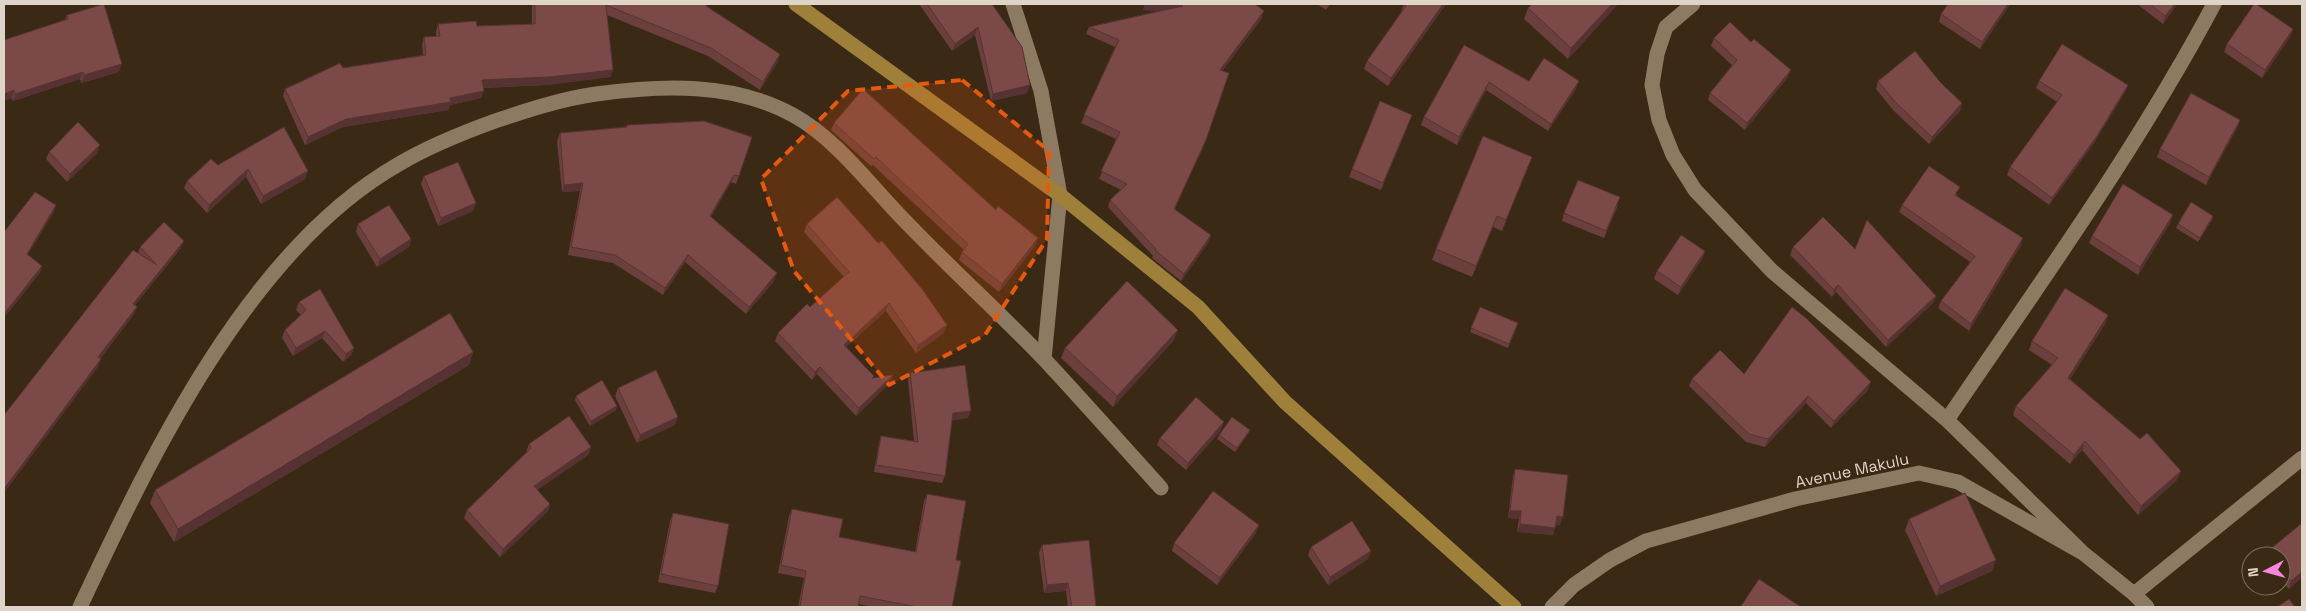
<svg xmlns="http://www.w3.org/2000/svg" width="2306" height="611" font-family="'Space Grotesk',sans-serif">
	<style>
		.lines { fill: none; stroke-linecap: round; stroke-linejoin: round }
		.minor { stroke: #8d7a63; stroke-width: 15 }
		.major { stroke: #9f803a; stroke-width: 15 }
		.wall { fill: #6a3f3e }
		.shaded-wall { fill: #563332 }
		.building { fill: #7b4948; stroke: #563332 }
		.marked { fill: #e8590c; fill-opacity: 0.2; stroke: #e8590c; stroke-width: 4; stroke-dasharray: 10 6; stroke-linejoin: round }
		.labels { text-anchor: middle; stroke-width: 4; stroke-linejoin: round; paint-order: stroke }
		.street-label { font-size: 16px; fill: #dfd4c8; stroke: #3a2915 }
	</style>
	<rect width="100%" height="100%" fill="#3a2915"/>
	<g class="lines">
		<path class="minor" d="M1013,4L1041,91L1060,195L1044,359
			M1693,4L1666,27L1657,54L1652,85L1659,120L1673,155L1695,190L1772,271L1947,420L2083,553
			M1947,420C2039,284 2137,149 2214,4
			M2134,594L2302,458
			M80,607C151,456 249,249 399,164C429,146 462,133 495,121C528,110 561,99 596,94C662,85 733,82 793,115C837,139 872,188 907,223C952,270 1000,313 1045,360C1084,402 1122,445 1161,488
			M1552,607L1574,585L1610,560L1646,541L1795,499L1919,473L1958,482L2083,553L2134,594L2147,607"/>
		<path class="major" d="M796,4L1060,195L1198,307L1285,402L1514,607"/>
	</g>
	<path class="wall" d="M532,4H707V6L778,61L760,90L708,56L607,15L613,70L610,77L546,85L483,88L481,98L450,105L448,110L343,127L305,145L283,96L285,89L343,68L423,55L422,44L424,37L436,36V32L438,24L477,26L532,24Z
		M919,4H992L1027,93L991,101L975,35L952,51Z
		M1145,4H1255L1262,18L1222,71L1206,140L1175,209L1208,243L1181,281L1152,258L1153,256L1108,207L1110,200L1121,190L1099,179L1116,139L1081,123L1115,47L1086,34L1089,27L1158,11L1143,10Z
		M1317,4H1330L1326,10Z
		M1404,4H1446L1388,86L1364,69L1367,61L1401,12Z
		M1618,4L1568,59L1524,19L1528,8Z
		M2010,4L1980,49L1939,22L1941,14Z
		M2137,4H2177L2163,24Z
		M67,15L119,72L81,83L80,79L13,101L11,98L4,101V40L65,20Z
		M2293,29L2290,37L2262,78L2224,52L2227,44Z
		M1714,38L1788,77L1745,130L1708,100L1710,93L1732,65L1711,46Z
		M1464,45L1529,81L1576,89L1548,131L1486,90L1457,145L1421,125L1424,117Z
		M1878,81L1940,82L1962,103L1960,111L1929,144L1894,111L1876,89Z
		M2039,81L2128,85L2125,92L2094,143L2049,205L2007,175L2010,167L2057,102L2036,88Z
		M2240,120L2237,128L2206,185L2157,157L2160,149Z
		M834,123L1035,246L999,292L959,260L962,252L964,250L873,165L871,166L831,130Z
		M1409,123L1381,190L1349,177L1352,169Z
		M627,125L752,137L736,184L731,182L711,217L774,281L746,314L685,262L663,295L613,263L568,255L580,191L562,192L557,141L560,133L626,127Z
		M284,127L305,179L261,204L246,177L207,213L184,188L187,181L218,165Z
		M49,152L97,153L67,182L46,159Z
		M1528,167L1502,231L1493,227L1472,277L1432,260L1436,249Z
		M424,176L476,203L473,211L438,226L421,184Z
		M1958,194L1957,196L2021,245L1969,331L1938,308L1941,301L1970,262L1899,212L1902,205Z
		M1618,205L1604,238L1562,221L1564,213Z
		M2213,216L2212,220L2198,242L2176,228L2178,224Z
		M2170,223L2138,275L2089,243L2092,236Z
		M358,224L411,239L409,247L377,267L356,232Z
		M807,224L944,333L916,353L886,311L846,347L874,376V378L890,383L856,416L817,374L812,380L775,341L778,333L810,307L844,277L804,232Z
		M140,247L181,248L135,305L134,314L100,359L98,367L9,408L138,253Z
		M1793,247L1855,249L1936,296L1933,303L1886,347L1836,292L1832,297L1790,255Z
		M1705,251L1702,259L1678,295L1654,279L1657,271Z
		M299,302L354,348L351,355L343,362L322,338L293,356L282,338L285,330L301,315L296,310Z
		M1480,307L1518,323L1508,348L1470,332Z
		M2108,315L2105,324L2070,379L2140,439L2181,471L2177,480L2138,515L2082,450L2070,464L2013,415L2016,406L2052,365L2029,350L2032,341Z
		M1174,340L1113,407L1061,358L1065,348Z
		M473,352L469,365L174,542L150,503L155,490Z
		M910,373L968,418L952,420L945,476L942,483L874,472L879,443L881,436L914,441L908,380Z
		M1744,374L1868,390L1831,428L1806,403L1765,447L1746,442L1689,386L1692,379Z
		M618,388L675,425L637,443L615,396Z
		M576,396L616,410L590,426L575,400Z
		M1221,430L1186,470L1157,445L1160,438Z
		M1250,430L1248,434L1235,452L1217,439L1219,435Z
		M529,444L591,447L588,455L537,490L550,504L548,511L500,557L464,518L467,510L526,453V452Z
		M1515,469L1560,525L1556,524L1553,535L1517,532L1519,519L1508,518L1513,476Z
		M927,494L956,560L952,607H874L858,604V607H798L804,578L778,573L789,516L792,509L839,537L915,552L924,501Z
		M673,513L718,586L715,593L658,582L670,521Z
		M1909,519L1992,571L1936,596L1905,530Z
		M2302,523V577L2289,589L2281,580V556H2266L2267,552Z
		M1256,533L1217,585L1172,551L1174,543Z
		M1042,545L1096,607H1068L1066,591L1044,593L1039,553Z
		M1311,547L1368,559L1328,585L1308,555Z"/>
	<path class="shaded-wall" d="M1145,4H1161L1183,6L1180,13L1143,10Z
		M1443,4H1446L1388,86L1391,78Z
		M1612,4H1618L1568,59L1571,48Z
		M2008,4H2010L1980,49L1982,42Z
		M2175,4H2177L2176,6L2163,24L2165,16Z
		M1264,11L1262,18L1217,77L1220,70Z
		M978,27L975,35L952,51L955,44Z
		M2293,29L2290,37L2262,78L2265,70Z
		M780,54L778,61L760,90L763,82Z
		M122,64L119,72L81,83L84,75Z
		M613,70L610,77L546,85L479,88L482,80Z
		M1791,70L1788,77L1745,130L1747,123Z
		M83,72L80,79L13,101L15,94Z
		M1579,81L1576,89L1548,131L1551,124Z
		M1489,82L1486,90L1457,145L1459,137Z
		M1030,85L1027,93L991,101L993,94Z
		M2128,85L2125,92L2094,143L2049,205L2052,198Z
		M14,90L11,98L4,101V94Z
		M484,91L481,98L450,105L448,110L343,127L305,145L308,137L346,119Z
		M1962,103L1960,111L1929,144L1932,137Z
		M2240,120L2237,128L2206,185L2209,177Z
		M1206,140L1203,148L1171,216L1174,209Z
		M100,145L97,153L67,182L70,174Z
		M1532,157L1528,167L1502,231L1506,220Z
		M248,169L246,177L207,213L209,205Z
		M308,171L305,179L261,204L263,196Z
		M734,175L731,182L707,224L710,216Z
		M583,183L580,191L562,192L564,185Z
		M476,203L473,211L438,226L441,218Z
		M56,205L54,212L24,261L27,254Z
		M2173,215L2170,223L2138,275L2140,267Z
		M2213,216L2212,220L2198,242L2200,238Z
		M1211,235L1208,243L1181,281L1184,274Z
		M1038,238L1035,246L999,292L1002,284Z
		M2023,238L2021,245L1969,331L1971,324Z
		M411,239L409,247L377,267L380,259Z
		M184,241L181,248L130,311L133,304Z
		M1705,251L1702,259L1678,295L1681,287Z
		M688,255L685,262L663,295L665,288Z
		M42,266L40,273L4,318V314Z
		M777,273L774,281L746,314L749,307Z
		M1838,285L1836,292L1832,297L1834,290Z
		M1936,296L1933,303L1886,347L1888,340Z
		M889,303L886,311L841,352L844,345Z
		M137,307L134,314L95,365L98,357Z
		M2108,315L2105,324L2065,387L2068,378Z
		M947,325L944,333L916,353L918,345Z
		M1178,330L1174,340L1113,407L1117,396Z
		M325,331L322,338L293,356L296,348Z
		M354,348L351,355L343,362L346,354Z
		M473,352L469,365L174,542L178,529Z
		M101,359L98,367L4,493V489Z
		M820,367L817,374L812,380L815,372Z
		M893,375L890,383L856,416L859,408Z
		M1871,382L1868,390L1831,428L1834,421Z
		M1808,396L1806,403L1765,447L1768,439Z
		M617,406L616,410L590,426L591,421Z
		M971,411L968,418L950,421L953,413Z
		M678,417L675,425L637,443L640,435Z
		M1224,422L1221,430L1186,470L1188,463Z
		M1250,430L1248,434L1235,452L1237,448Z
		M2085,441L2082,450L2070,464L2074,455Z
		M591,447L588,455L531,494L534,486Z
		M2181,471L2177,480L2138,515L2141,506Z
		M550,504L548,511L500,557L503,549Z
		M1510,511H1521L1519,519L1508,518Z
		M1557,516L1563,517L1560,525L1554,524Z
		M1520,524L1555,528L1553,535L1517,532Z
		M1259,525L1256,533L1217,585L1220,578Z
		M1371,551L1368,559L1328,585L1330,577Z
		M1996,560L1992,571L1936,596L1940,586Z
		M2302,572V577L2289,589L2291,581Z
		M1068,583L1066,591L1044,593L1047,585Z"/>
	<path class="building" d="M104,4L122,64L84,75L83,72L15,94L14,90L4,94V40L68,19L67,15Z
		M535,4H707L706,6L780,54L763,82L711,48L606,5L613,70L549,77L482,80L484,91L450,98L451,102L346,119L308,137L285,89L340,63L343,68L426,55L424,37L440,36L438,24L476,21L477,26L535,24Z
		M927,4H992L1022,47L1030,85L993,94L978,27L955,44Z
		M1161,4H1255L1264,11L1220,70L1229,73L1206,140L1174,209L1211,235L1184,274L1155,250L1156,249L1110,200L1127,184L1101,171L1120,132L1084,115L1119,40L1089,27L1183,6Z
		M1403,4H1443L1391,78L1367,61L1406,6Z
		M1532,4H1612L1571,48L1528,8Z
		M1948,4H2008L1982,42L1941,14Z
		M2150,4H2175L2165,16Z
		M2254,4H2256L2293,29L2265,70L2227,44Z
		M1730,22L1751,42L1754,39L1791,70L1747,123L1710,93L1737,60L1714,38Z
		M2062,44L2128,85L2097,136L2052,198L2010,167L2062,95L2039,81Z
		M1464,45L1529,81L1544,58L1579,81L1551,124L1489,82L1459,137L1424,117Z
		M1915,51L1940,82L1962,103L1932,137L1896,103L1878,81Z
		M863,89L996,210L998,206L1038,238L1002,284L962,252L968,244L876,157L874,159L834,123Z
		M2191,93L2240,120L2209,177L2160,149Z
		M1380,101L1412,115L1383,183L1352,169Z
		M704,121L752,137L739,176L734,175L710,216L777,273L749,307L688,255L665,288L615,255L571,247L583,183L564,185L560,133L627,127V125Z
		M78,122L100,145L70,174L49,152Z
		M284,127L308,171L263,196L248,169L209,205L187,181L211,159L218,165Z
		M1483,136L1532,157L1506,220L1497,216L1476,266L1436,249Z
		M458,162L476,203L441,218L424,176Z
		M1929,166L1960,187L1955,195L2023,238L1971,324L1941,301L1975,256L1902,205Z
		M1578,180L1620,197L1606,231L1564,213Z
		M2123,184L2173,215L2140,267L2092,236Z
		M35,192L56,205L27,254L42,266L4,314V232Z
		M837,197L878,243L882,241L922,289L947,325L918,345L889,303L844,345L874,376L872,378L893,375L859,408L820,367L815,372L778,333L807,304L810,307L849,272L807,224Z
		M2191,202L2213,216L2200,238L2178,224Z
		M389,205L411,239L380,259L358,224Z
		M1823,217L1855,249L1867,220L1936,296L1888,340L1838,285L1834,290L1793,247Z
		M164,222L184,241L133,304L137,307L98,357L101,359L4,489V415L133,250L157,265L140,247Z
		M1681,235L1705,251L1681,287L1657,271Z
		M1127,281L1178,330L1117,396L1065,348Z
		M2065,288L2108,315L2068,378L2140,439L2147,433L2181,471L2141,506L2085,441L2074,455L2016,406L2058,358L2032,341Z
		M320,289L354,348L346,354L325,331L296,348L285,330L306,310L299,302Z
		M1480,307L1518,323L1509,344L1471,328Z
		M1792,307L1806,318L1871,382L1834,421L1808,396L1768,439L1749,434L1692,379L1720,350L1744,374Z
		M450,313L473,352L178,529L155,490Z
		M965,365L971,411L953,413L945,476L876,465L881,436L918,442L910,373Z
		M656,370L678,417L640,435L618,388Z
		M602,380L617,406L591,421L576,396Z
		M1196,397L1224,422L1188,463L1160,438Z
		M569,416L591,447L534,486L550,504L503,549L467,510L531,448L529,444Z
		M1232,417L1250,430L1237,448L1219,435Z
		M1515,469L1568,475L1563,517L1557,516L1555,528L1520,524L1521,511H1510Z
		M1213,491L1259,525L1220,578L1174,543Z
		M1965,493L1996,560L1940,586L1909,519Z
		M927,494L966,501L956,560L961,561L952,607H917L860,596L858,607H800L806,571L781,565L792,509L843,519L839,537L916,552Z
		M673,513L729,524L718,586L661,574Z
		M1352,521L1371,551L1330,577L1311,547Z
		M2302,523V572L2291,581L2281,569V556H2270L2267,552Z
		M1089,540L1096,607H1072L1068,583L1047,585L1042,545Z
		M1759,579L1801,607H1743L1741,606Z
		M2289,599L2295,607H2277Z"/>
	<path class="marked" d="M962,80L1049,151L1047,239L985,335L889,385L794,271L761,179L848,91Z"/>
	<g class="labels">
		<g class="street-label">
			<text transform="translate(1852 470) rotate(-12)" y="6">Avenue Makulu</text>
		</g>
	</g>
	<rect width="2306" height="611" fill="none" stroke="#dfd4c8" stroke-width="10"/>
	<g transform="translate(2266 571) rotate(264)"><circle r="24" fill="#3a2915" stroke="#7c6d5d"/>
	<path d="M0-4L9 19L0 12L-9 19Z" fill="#ff85df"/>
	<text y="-8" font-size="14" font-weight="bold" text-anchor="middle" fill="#dfd4c8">N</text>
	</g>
</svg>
